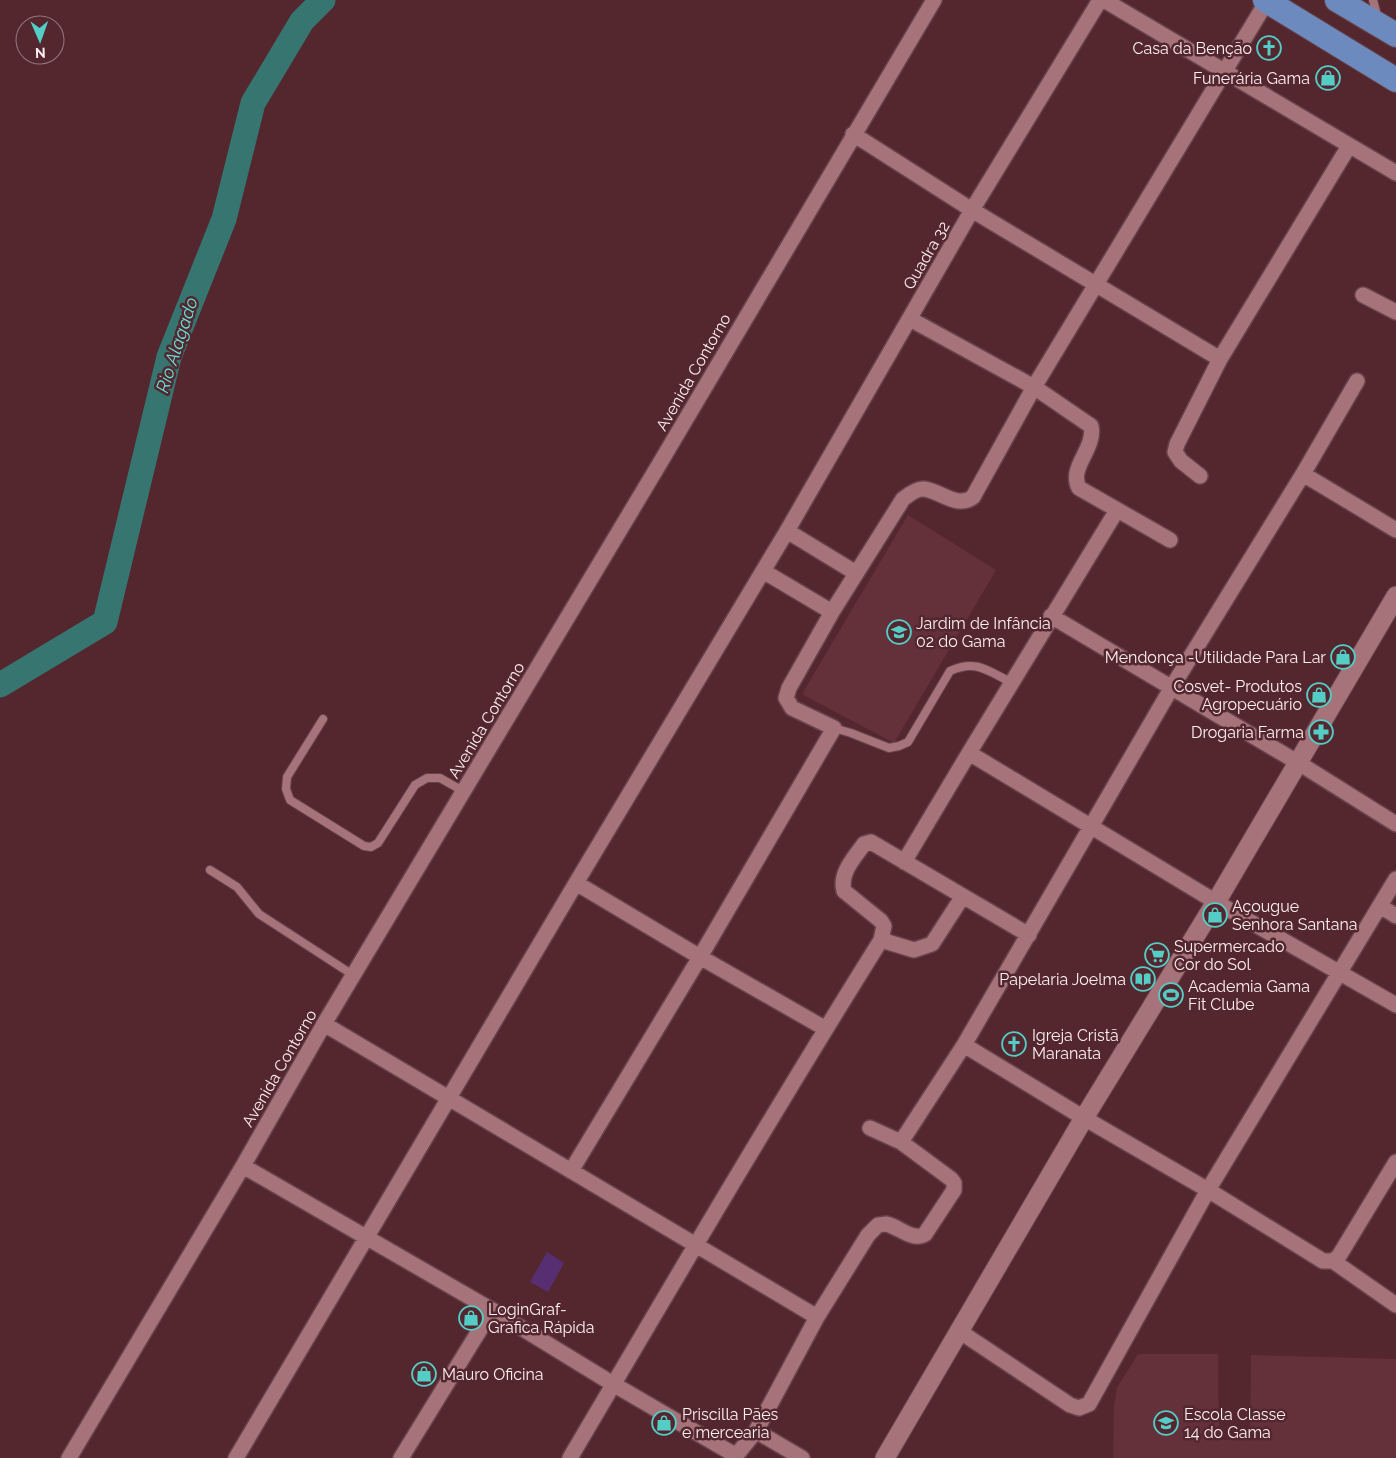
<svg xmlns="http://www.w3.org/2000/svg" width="1396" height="1458" font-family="Raleway,sans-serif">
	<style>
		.built { fill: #64313b }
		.green { fill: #572e72 }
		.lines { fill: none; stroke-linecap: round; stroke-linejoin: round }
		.river { stroke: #377571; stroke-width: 25 }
		.service-casing { stroke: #66434b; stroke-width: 10 }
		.minor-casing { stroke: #66434b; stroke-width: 18 }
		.tertiary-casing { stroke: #66434b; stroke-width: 21 }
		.primary-casing { stroke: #66434b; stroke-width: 26 }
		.service { stroke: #a7737a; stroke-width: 8 }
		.minor { stroke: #a7737a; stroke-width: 15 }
		.tertiary { stroke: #a7737a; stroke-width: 19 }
		.primary { stroke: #6c8abd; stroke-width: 24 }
		.labels { text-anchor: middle; stroke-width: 5; stroke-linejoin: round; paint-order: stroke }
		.poi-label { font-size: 16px; fill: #fceff1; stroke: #54272f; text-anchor: start }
		.street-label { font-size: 16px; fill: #fceff1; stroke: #54272f }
		.water-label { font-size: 18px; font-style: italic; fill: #63e5de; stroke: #54272f }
	</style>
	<rect width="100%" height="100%" fill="#54272f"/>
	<path class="built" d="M908,515L996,570L894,743L802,694Z
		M1138,1354H1218L1219,1440H1250L1251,1355L1396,1359V1458H1113L1114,1405L1117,1388Z"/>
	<path class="green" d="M547,1252L564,1263L548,1292L530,1282Z"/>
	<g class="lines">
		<path class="river" d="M0,685L105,622L169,357L224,219L253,103L302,21L323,0"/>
		<g class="service-casing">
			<path id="service" d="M1373,0L1378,19
				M323,719L287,777L286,789L290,800L364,846L371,847L378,843L415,785L427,778H440L463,791
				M834,728L851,733L889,748L899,746L908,742L950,671C977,659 987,671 1011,682
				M210,870L237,887L259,914L353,975"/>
		</g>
		<g class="minor-casing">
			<path id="minor" d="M1104,0L1396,173
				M853,134L972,210L1220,359
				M1363,295L1396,312
				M910,319L1034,387L1091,426C1096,449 1068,467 1079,488L1170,540
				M1357,381L1303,474L1396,530
				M1200,476L1181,461L1175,452L1177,444L1220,359L1349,146
				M787,531L856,573
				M763,571L832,612
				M1051,616L1297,762L1396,824
				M969,753L1216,902L1396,1005
				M904,862L969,753L1117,510
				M576,883L700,957L826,1029
				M1380,906L1396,916
				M881,940L914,950L932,944L963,896
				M324,1024L817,1317
				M964,1045L1084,1118L1208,1190L1323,1261H1333L1396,1305
				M870,1128L901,1142L964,1045L1172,687L1303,474
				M243,1166L492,1310L613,1384L735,1455
				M571,1171L700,957L834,728L792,708L786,698L789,688L832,612L903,499C908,495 917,488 924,489C941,491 957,509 973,497L1034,387L1267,1
				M1333,1261L1339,1256L1396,1162
				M959,1331L1070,1405L1079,1408L1089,1404L1208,1190L1396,879
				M756,1431L802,1458
				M69,1458L243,1166L324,1024L660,463L934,0
				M236,1458L576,883L787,531L972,210L1100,0
				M401,1458L492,1310
				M570,1458C672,1285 774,1111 881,940L884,926L881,921L844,891C839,873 855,857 864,844L871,842L1029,935
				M734,1458L756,1431L817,1317L868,1235L878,1225C881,1225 883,1224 886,1224C898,1226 913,1242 925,1234L954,1190V1183L951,1179L901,1142"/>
		</g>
		<g class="tertiary-casing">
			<path id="tertiary" d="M885,1458L1084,1118L1216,902L1396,596"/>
		</g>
		<g class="primary-casing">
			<path id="primary" d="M1265,0L1396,80
				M1337,0L1396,35"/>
		</g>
		<use href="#service" class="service"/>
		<use href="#minor" class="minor"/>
		<use href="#tertiary" class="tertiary"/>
		<use href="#primary" class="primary"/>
	</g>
	<defs>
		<g id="church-ring" transform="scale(1.25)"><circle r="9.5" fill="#54272f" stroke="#54cdc7" stroke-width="1.5"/><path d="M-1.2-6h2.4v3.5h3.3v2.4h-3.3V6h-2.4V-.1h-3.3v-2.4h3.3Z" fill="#54cdc7"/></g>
		<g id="shop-ring" transform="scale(1.25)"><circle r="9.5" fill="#54272f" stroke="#54cdc7" stroke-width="1.5"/><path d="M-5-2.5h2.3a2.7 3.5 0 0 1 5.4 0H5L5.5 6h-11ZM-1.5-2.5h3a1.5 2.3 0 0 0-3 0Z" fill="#54cdc7"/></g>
		<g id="school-ring" transform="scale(1.25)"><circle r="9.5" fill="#54272f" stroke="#54cdc7" stroke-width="1.5"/><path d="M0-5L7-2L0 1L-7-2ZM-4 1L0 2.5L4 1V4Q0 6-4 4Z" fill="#54cdc7"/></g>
		<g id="pharmacy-ring" transform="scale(1.25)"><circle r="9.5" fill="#54272f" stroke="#54cdc7" stroke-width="1.5"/><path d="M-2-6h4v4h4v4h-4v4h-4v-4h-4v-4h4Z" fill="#54cdc7"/></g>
		<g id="supermarket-ring" transform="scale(1.25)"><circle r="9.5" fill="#54272f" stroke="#54cdc7" stroke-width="1.5"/><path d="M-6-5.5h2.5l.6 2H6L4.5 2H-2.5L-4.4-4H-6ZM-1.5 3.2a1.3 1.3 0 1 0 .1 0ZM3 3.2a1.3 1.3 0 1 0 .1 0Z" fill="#54cdc7"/></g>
		<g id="library-ring" transform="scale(1.25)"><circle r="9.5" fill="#54272f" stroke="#54cdc7" stroke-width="1.5"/><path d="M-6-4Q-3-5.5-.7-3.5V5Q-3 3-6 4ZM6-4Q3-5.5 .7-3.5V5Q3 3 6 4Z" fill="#54cdc7"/></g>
		<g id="stadium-ring" transform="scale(1.25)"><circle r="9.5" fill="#54272f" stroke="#54cdc7" stroke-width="1.5"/><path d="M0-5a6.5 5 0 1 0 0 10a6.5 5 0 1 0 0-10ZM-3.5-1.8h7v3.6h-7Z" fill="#54cdc7"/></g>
	</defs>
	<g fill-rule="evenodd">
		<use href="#church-ring" x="1269" y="48"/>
		<use href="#shop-ring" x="1328" y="78"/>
		<use href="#school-ring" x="899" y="632"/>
		<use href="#shop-ring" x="1343" y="657"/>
		<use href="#shop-ring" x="1319" y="695"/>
		<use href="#pharmacy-ring" x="1321" y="732"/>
		<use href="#shop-ring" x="1215" y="915"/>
		<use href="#supermarket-ring" x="1157" y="955"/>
		<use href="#library-ring" x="1143" y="979"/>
		<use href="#stadium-ring" x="1171" y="995"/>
		<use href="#church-ring" x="1014" y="1044"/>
		<use href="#shop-ring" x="471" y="1318"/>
		<use href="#shop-ring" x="424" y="1374"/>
		<use href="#shop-ring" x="664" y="1423"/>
		<use href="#school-ring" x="1166" y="1423"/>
	</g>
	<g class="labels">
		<g class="poi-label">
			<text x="1252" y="54" text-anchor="end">Casa da Benção</text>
			<text x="1310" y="84" text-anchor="end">Funerária Gama</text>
			<text x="916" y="629">Jardim de Infância<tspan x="916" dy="18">02 do Gama</tspan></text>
			<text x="1326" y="663" text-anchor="end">Mendonça -Utilidade Para Lar</text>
			<text x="1302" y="692" text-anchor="end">Cosvet- Produtos<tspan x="1302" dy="18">Agropecuário</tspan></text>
			<text x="1304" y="738" text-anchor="end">Drogaria Farma</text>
			<text x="1232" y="912">Açougue<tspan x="1232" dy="18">Senhora Santana</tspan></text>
			<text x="1174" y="952">Supermercado<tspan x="1174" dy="18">Cor do Sol</tspan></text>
			<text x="1126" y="985" text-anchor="end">Papelaria Joelma</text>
			<text x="1188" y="992">Academia Gama<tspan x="1188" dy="18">Fit Clube</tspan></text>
			<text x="1032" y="1041">Igreja Cristã<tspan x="1032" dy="18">Maranata</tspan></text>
			<text x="488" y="1315">LoginGraf-<tspan x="488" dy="18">Grafica Rápida</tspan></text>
			<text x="442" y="1380">Mauro Oficina</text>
			<text x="682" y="1420">Priscilla Pães<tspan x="682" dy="18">e mercearia</tspan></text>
			<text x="1184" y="1420">Escola Classe<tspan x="1184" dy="18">14 do Gama</tspan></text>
		</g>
		<g class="street-label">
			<text transform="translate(926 255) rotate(-60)" y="6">Quadra 32</text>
			<text transform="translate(693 372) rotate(-60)" y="6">Avenida Contorno</text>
			<text transform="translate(486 720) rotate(-59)" y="6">Avenida Contorno</text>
			<text transform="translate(279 1068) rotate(-60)" y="6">Avenida Contorno</text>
		</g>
		<g class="water-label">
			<text transform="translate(177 345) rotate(-72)" y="6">Rio Alagado</text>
		</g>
	</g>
	<g transform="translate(40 40) rotate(178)"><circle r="24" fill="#54272f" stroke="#97777d"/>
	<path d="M0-4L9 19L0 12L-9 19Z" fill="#54cdc7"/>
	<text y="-8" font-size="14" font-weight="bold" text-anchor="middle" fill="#fceff1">N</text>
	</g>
</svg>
